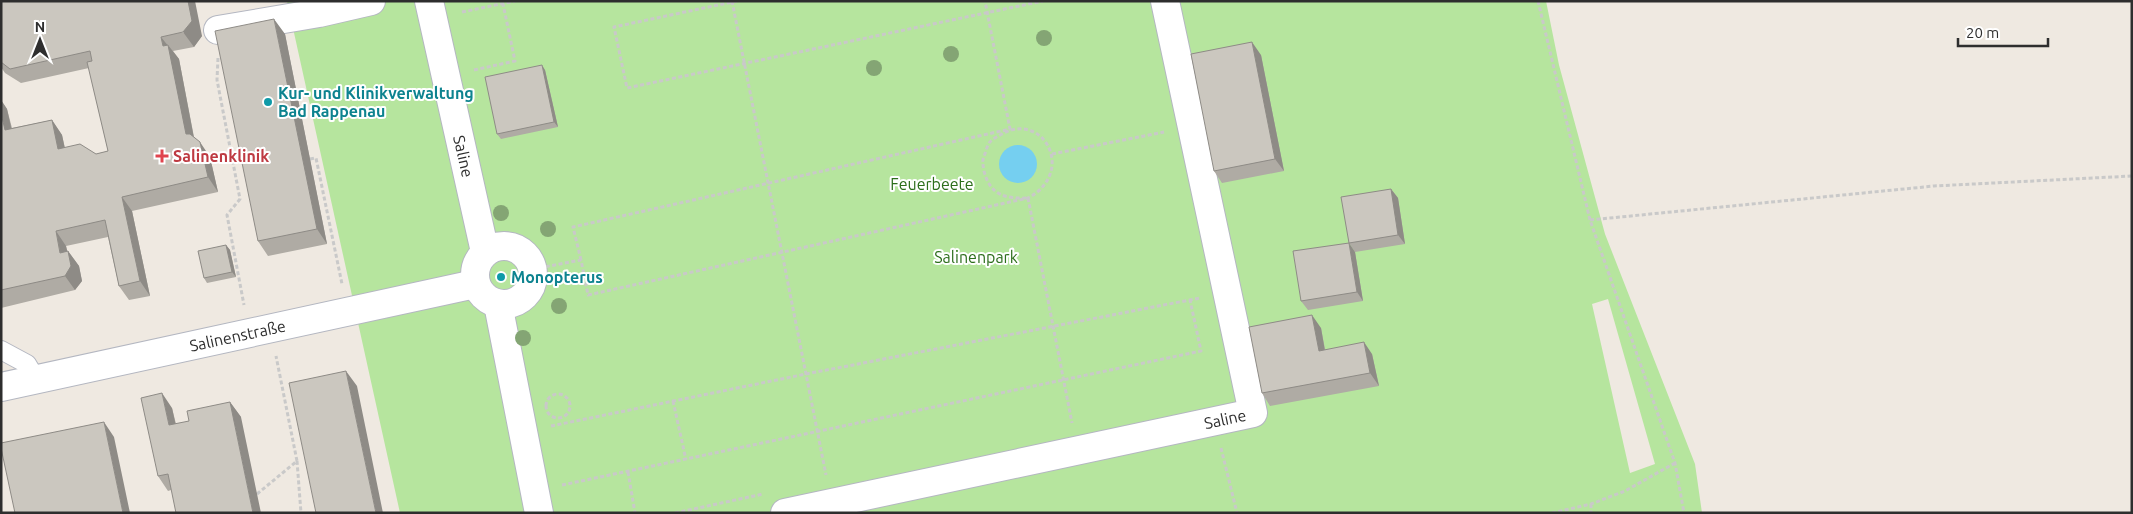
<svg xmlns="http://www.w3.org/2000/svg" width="2133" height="514" font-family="Ubuntu,sans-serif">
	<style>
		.green { fill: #b6e59e; fill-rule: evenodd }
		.water { fill: #75cff0 }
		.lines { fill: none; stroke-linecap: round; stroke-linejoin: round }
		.lane-casing { stroke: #b4b7c1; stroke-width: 20 }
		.street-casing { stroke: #b4b7c1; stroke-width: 30 }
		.path { stroke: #c9c9c9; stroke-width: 3; stroke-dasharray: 4 2.5; stroke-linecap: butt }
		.lane { stroke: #fff; stroke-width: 18 }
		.street { stroke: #fff; stroke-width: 28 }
		.tree { fill: #84a574 }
		.wall { fill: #afaba4 }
		.shaded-wall { fill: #8e8b86 }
		.building { fill: #cbc7bf; stroke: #8e8b86 }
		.culture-dot { fill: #0f9aa8; stroke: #fff; stroke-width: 2 }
		.health-dot { fill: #e0444e; stroke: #fff; stroke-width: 2 }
		.labels { text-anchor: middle; stroke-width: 4; stroke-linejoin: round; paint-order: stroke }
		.culture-label { font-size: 16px; font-weight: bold; fill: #0d838f; stroke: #fff; text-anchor: start }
		.health-label { font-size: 16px; font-weight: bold; fill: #be3a42; stroke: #fff; text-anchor: start }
		.street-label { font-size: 16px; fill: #2e2e2e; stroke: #fff }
		.park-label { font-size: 16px; fill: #2c6e1b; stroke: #fff }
	</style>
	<rect width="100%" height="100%" fill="#efe9e1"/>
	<path class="green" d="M287,1H1546L1559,65L1605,234L1695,464L1702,513H400ZM1608,299L1655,464L1630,473L1592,304Z"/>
	<path class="water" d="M999 164a19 19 0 1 1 38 0a19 19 0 1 1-38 0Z"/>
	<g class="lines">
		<g class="lane-casing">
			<path id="lane" d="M1,350L27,364L36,379"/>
		</g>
		<g class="street-casing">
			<g id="street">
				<path id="s1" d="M429,1L485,252"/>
				<path d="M218,30L319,13L371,1"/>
				<circle cx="504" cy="275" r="29"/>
				<path d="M498,304L539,513"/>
				<path id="s2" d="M1,387L475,284"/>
				<path id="s3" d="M785,513L1253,413L1165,1"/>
			</g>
		</g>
		<path class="path" d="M732,1L826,475
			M737,1L614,27L627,88L1043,1
			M1538,1L1590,220L1675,463L1684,513
			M462,12L515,1
			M218,58L217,80L240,199L227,215L244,305
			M474,70L515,61L503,4
			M1052,154L1164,132
			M310,159L316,158L342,284
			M1028,198L1072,423
			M1590,220L1934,186L2132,176
			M581,260L573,227L1010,129L985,1
			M533,269L581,260L588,295L1028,198C1077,172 1043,109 1000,135C997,137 992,139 990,142C987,145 986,152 984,156C982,161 983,165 984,171C990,195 1005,199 1028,198
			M546 406a12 12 0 1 1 24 0a12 12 0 1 1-24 0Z
			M673,401L686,460
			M551,426L806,374L1200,298
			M1221,448L1237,513
			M297,461L301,513
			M628,472L635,513
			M562,485L1201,351L1190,300
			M257,494L297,461L276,356
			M1591,504V513
			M675,513L763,494
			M1552,513L1591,504L1625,491L1675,463"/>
		<use href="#lane" class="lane"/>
		<use href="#street" class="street"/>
	</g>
	<g class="tree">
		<circle cx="1044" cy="38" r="8"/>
		<circle cx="951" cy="54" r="8"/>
		<circle cx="874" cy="68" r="8"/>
		<circle cx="501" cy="213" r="8"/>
		<circle cx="548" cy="229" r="8"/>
		<circle cx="559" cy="306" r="8"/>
		<circle cx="523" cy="338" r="8"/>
	</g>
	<path class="wall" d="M1,1L202,36L194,47L173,51L179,59L194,137L210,157L218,192L132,211L150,296L129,300L119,286L108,237L66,246L67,251H68L79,266L82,281L75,290L1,308V100L7,109L12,128L52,120L62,135L65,148L96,154L108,151L89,68L21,83L5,73L1,67Z
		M285,34L327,244L268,256L258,241Z
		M1261,55L1284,171L1222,183L1214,171Z
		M545,70L558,127L501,139L497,134Z
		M1391,189L1398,198L1405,244L1355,252L1349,243Z
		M226,245L230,250L236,277L207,283L204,278Z
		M1355,252L1363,301L1308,310L1301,301Z
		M1321,328L1325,349L1372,354L1379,386L1270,406L1262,393Z
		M230,402L241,417L171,490L168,491L158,476L172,408L176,424L189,421Z"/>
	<path class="shaded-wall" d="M188,1H195L202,36L194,47L183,32Z
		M274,19L285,34L327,244L317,229Z
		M161,37L169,47L168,45L179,59L196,149L186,134Z
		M1252,42L1261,55L1284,171L1275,159Z
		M542,65L545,70L558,127L554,122Z
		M1,100L7,109L15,145L5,130L1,113Z
		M52,120L62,135L68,164L58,149Z
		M200,142L210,157L218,192L208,177Z
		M1391,189L1398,198L1405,244L1398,235Z
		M122,197L132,211L150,296L140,281Z
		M56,231L66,246L71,267L68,251L79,266L82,281L75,290L65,276Z
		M1349,243L1355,252L1363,301L1357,292Z
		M226,245L230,250L236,277L232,272Z
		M1312,315L1321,328L1327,363L1319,351Z
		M1364,342L1372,354L1379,386L1370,373Z
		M346,371L357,386L383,513H376Z
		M162,393L172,408L179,440L169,425Z
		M230,402L241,417L261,513H253Z
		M104,422L114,437L130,513H123Z"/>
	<path class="building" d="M1,1H188L192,21L183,32L161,37L163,46L168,45L186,134H190L200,142L208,177L122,197L140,281L119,286L105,220L56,231L60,253L68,251L71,266L65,276L1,290V113L5,130L52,120L58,149L80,144L96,154L108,151L87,62L92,61L90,51L10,69L1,62Z
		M274,19L317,229L258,241L215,31Z
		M1252,42L1275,159L1214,171L1191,54Z
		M542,65L554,122L497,134L485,77Z
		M1391,189L1398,235L1349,243L1341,197Z
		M1349,243L1357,292L1301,301L1293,251Z
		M226,245L232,272L204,278L198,251Z
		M1312,315L1319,351L1364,342L1370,373L1262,393L1249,327Z
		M346,371L376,513H316L289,383Z
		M162,393L169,425L189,421L187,411L230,402L253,513H176L168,474L158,476L141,398Z
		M104,422L123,513H15L1,448V443Z"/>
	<g class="culture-dot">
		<circle cx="268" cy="102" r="5"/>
		<circle cx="501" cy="277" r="5"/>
	</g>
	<path class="health-dot" d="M159.5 148.5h5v5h5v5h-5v5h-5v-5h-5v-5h5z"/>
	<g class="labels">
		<g class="culture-label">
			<text x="278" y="99">Kur- und Klinikverwaltung<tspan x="278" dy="18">Bad Rappenau</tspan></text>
			<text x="511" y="283">Monopterus</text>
		</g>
		<g class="health-label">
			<text x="173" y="162">Salinenklinik</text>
		</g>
		<g class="street-label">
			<text dy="6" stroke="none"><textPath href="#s1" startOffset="159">Saline</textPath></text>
			<text dy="6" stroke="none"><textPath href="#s2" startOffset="242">Salinenstraße</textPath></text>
			<text dy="6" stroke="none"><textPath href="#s3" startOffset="450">Saline</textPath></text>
		</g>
		<g class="park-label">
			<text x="932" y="190">Feuerbeete</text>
			<text x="976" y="263">Salinenpark</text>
		</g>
	</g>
	<rect width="2133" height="514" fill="none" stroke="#2e2e2e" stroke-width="5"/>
	<g transform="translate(40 40)" stroke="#ffffff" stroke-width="4" paint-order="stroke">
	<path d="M0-4L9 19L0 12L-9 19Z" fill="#2e2e2e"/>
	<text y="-8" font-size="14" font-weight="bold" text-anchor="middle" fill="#2e2e2e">N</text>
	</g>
	<path d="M1958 38v8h90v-8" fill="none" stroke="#2e2e2e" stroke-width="2.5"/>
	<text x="1966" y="38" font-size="15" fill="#2e2e2e" stroke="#ffffff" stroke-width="4" paint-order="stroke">20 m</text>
</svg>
